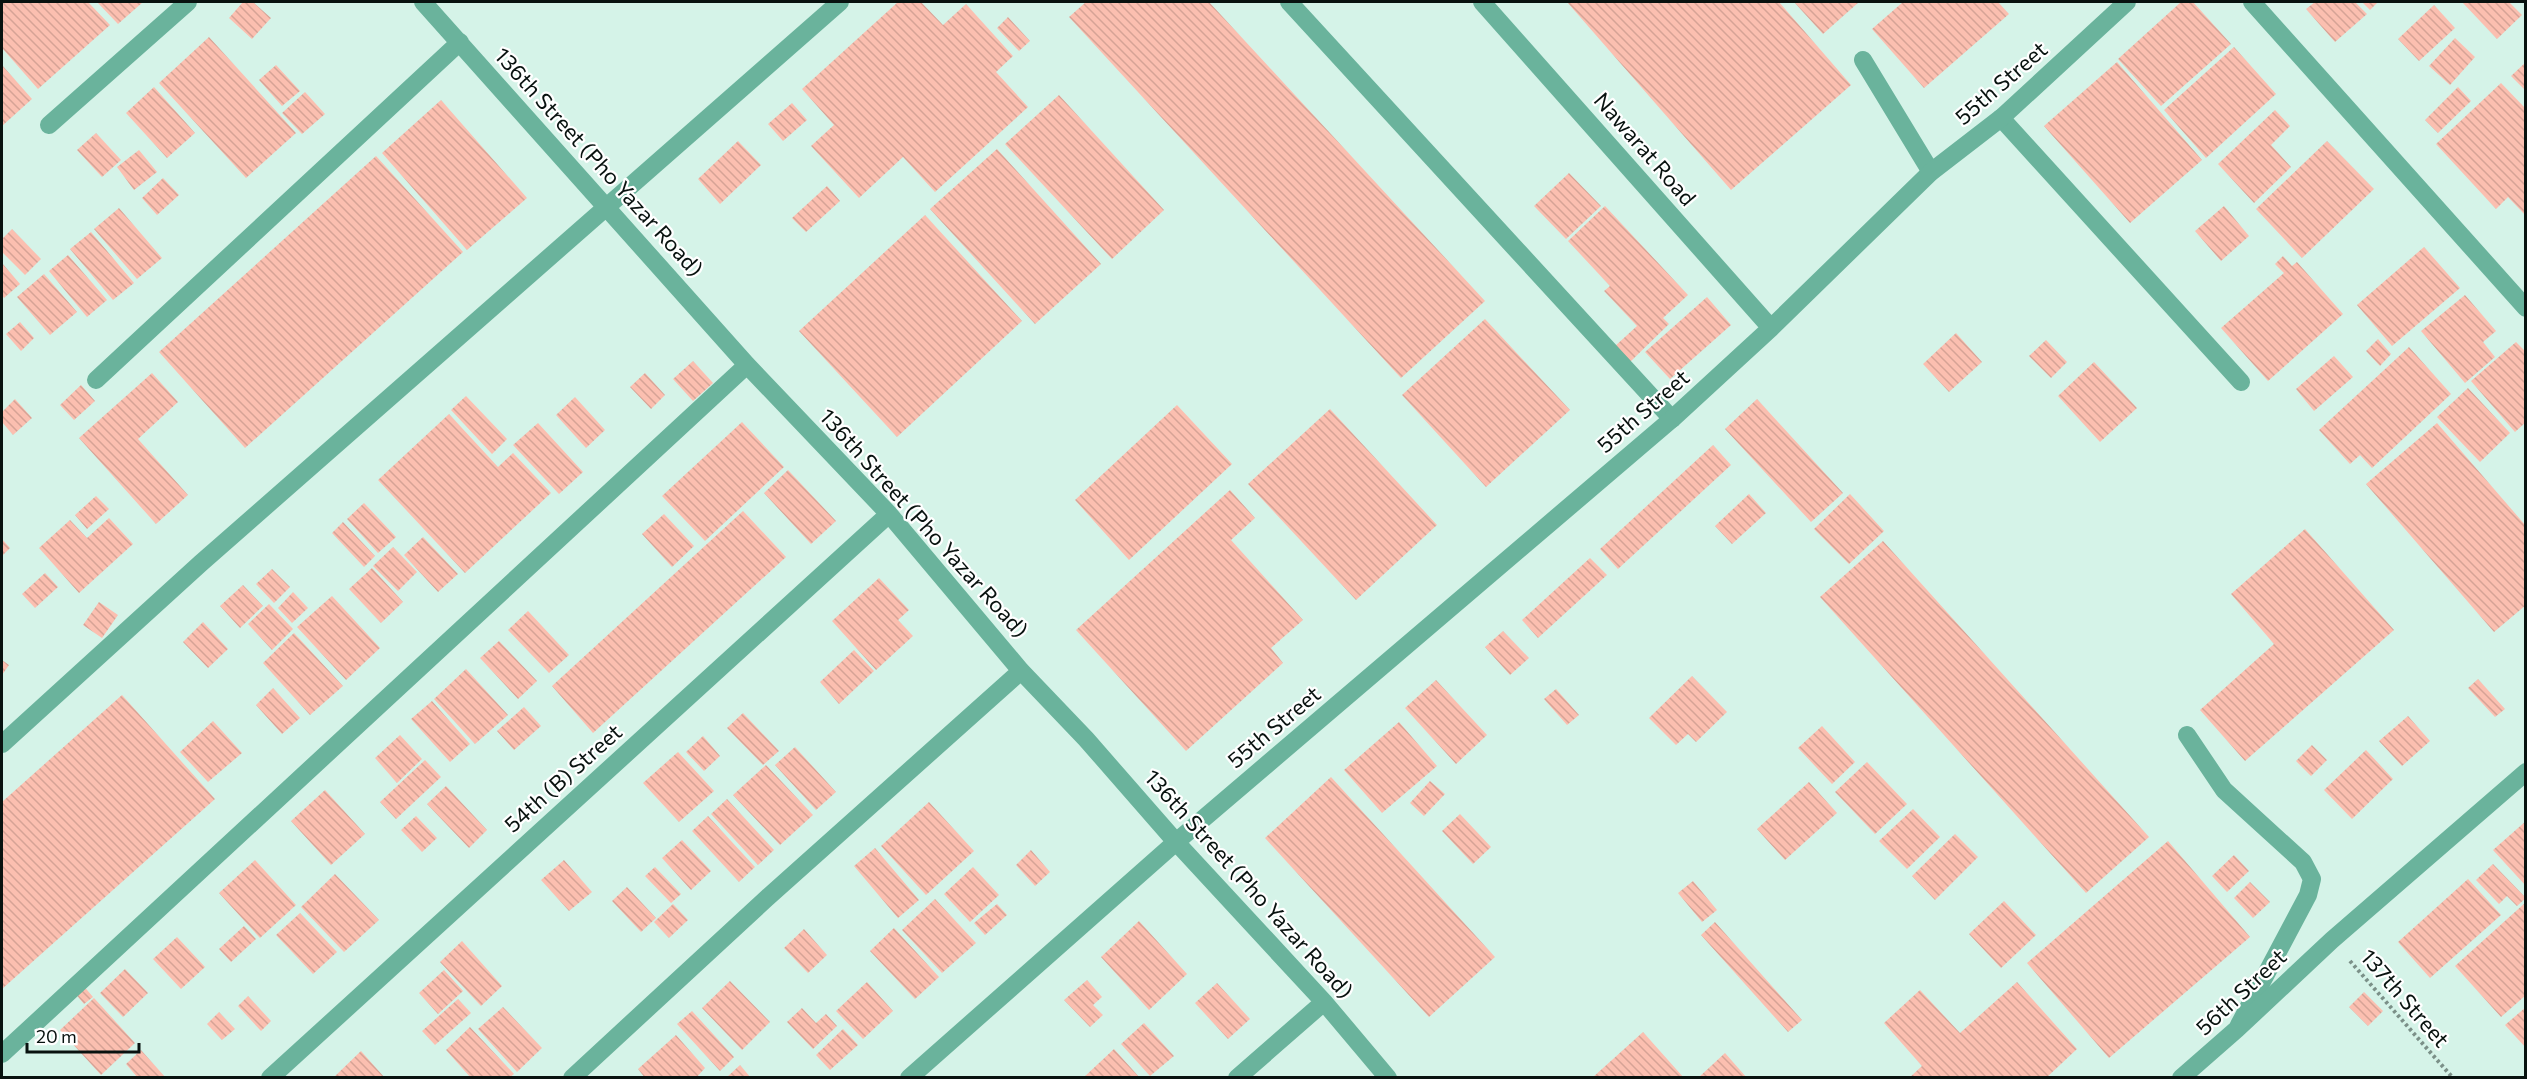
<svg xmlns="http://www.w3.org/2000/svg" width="2527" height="1079" font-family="Commissioner,sans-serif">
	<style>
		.building { fill: url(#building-back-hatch) }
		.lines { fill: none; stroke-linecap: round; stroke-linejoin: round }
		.path { stroke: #7b9088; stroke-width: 4; stroke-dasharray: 3 3; stroke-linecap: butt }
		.service { stroke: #6ab39c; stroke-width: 18 }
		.minor { stroke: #6ab39c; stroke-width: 18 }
		.labels { text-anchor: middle; stroke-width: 4.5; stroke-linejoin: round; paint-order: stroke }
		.street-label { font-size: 22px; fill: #08120f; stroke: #fff }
	</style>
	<defs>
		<pattern id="building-back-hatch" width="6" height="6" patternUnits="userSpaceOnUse" patternTransform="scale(1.5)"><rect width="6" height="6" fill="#fbbfb0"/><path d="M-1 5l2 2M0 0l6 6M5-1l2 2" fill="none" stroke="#d6a396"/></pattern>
	</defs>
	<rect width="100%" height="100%" fill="#d5f3e8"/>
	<path class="building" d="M2,2H88L110,25L38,89L2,48Z
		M97,2H143L118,24Z
		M243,2H253L271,18L252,39L229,18Z
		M898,2H921L943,25L966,4L1013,56L996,72L1028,107L935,192L903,157L859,198L811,146L834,125L802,89Z
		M1086,2H1209L1485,301L1401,378L1069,17Z
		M1567,2H1779L1851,85L1731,190Z
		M1794,2H1859L1823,34Z
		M1903,2H1998L2009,14L1924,88L1872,29Z
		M2181,2H2193L2231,44L2161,106L2118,59Z
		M2315,2H2355L2367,14L2335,42L2306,9Z
		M2362,2H2378L2370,10Z
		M2462,2H2509L2522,15L2497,39Z
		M2434,5L2455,28L2419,61L2398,39Z
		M1008,17L1030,41L1019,51L997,28Z
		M209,37L296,133L246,178L159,83Z
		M2455,38L2475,57L2450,85L2429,66Z
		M2234,47L2276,94L2206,158L2164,110Z
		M2117,62L2202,160L2130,223L2044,126Z
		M2526,62V91L2511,76Z
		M2,65L32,99L2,126Z
		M276,65L300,91L282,106L259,80Z
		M2501,83L2526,109V216L2508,197L2496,209L2436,144Z
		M154,87L195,133L167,158L126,113Z
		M2458,87L2471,101L2438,133L2425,120Z
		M305,92L325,114L302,134L282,113Z
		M1059,95L1164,210L1112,259L1005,144Z
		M441,100L527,198L467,250L382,153Z
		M792,103L807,120L783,141L768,124Z
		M2275,110L2290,126L2271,145L2291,167L2254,203L2218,164Z
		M96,133L121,160L102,177L77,150Z
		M738,141L761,165L720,204L698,179Z
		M2327,141L2374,189L2302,258L2256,209Z
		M997,149L1101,264L1035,324L930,209Z
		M139,150L157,172L134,190L117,167Z
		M376,156L463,252L245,448L159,352Z
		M1569,173L1601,206L1566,239L1534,206Z
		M163,178L179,195L157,215L142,198Z
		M827,186L840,201L806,232L792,218Z
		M1605,206L1688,295L1663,318L1669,324L1629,363L1614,347L1637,326L1604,291L1610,286L1568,241Z
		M2224,206L2249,236L2221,261L2195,231Z
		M119,208L162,258L137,279L94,229Z
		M925,215L1022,321L897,437L799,331Z
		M12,229L41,259L25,275L2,252V239Z
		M91,232L134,283L113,300L70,249Z
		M2424,247L2460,288L2392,346L2357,305Z
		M68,255L107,300L87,317L49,271Z
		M2283,256L2292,266L2297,262L2343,314L2268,381L2221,328L2284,273L2275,264Z
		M2,263L20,284L4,298L2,295Z
		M44,274L77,312L50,335L17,297Z
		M2465,295L2496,331L2483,342L2495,357L2465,383L2421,331Z
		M1707,297L1731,325L1670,379L1645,352Z
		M1485,319L1570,410L1486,487L1402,395Z
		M20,322L34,338L21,351L6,334Z
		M1956,333L1982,362L1949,392L1923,364Z
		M2378,339L2391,354L2380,366L2366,351Z
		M2046,340L2067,362L2051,378L2029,356Z
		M2516,342L2526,352V422L2515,432L2471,381Z
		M2409,347L2451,394L2372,468L2360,455L2350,464L2319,430Z
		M2334,356L2353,377L2314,411L2296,389Z
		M693,361L713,383L693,401L673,379Z
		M2094,362L2137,408L2100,442L2058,396Z
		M152,373L178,402L138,439L188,495L156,524L79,438Z
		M645,373L665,395L651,409L630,387Z
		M81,385L95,401L74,420L60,405Z
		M2468,388L2510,433L2480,462L2437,417Z
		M466,396L507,439L492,454L451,410Z
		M575,397L605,430L586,448L556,415Z
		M15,399L32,418L13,435L2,422V412Z
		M1757,399L1843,493L1811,522L1725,429Z
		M1177,405L1232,464L1129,560L1075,500Z
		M1330,409L1437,525L1356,600L1248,484Z
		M449,414L498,467L513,453L551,493L465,573L378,480Z
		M742,422L784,467L705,541L662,496Z
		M538,423L583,472L559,494L513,445Z
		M2437,423L2526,526V605L2494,632L2366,484Z
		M1713,445L1731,465L1618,569L1600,549Z
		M788,470L836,521L811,544L764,493Z
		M1230,490L1255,518L1231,540L1303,620L1271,648L1283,663L1186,751L1076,630Z
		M1749,494L1766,513L1732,544L1715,526Z
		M1850,494L1884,531L1849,564L1814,529Z
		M96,496L109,509L87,529L75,515Z
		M364,503L396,537L378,553L347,519Z
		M743,511L786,557L593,733L552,686Z
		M664,514L694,546L672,567L642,534Z
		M109,518L133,544L79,593L39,548L70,520L87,538Z
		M343,522L375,556L364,567L332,533Z
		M2305,529L2394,630L2245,761L2200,710L2274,644L2231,594Z
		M423,537L458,574L438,592L404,555Z
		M2,539L10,548L2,556Z
		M1883,541L2149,837L2086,893L1820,597Z
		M393,547L417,572L398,591L373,566Z
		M1590,558L1607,575L1538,638L1522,620Z
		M372,568L403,602L381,623L349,589Z
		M272,569L290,587L274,603L256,584Z
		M45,573L58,587L35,608L22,594Z
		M879,578L909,610L898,620L913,636L876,670L832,621Z
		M243,585L263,606L240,628L220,606Z
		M293,592L308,608L292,623L278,608Z
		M332,596L380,648L346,680L297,627Z
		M99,602L118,615L102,638L83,625Z
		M269,604L293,629L272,650L248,624Z
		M528,611L569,655L549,673L508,630Z
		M203,622L228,649L208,668L183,642Z
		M1503,631L1529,658L1510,675L1485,647Z
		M294,633L343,686L310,715L263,663Z
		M499,641L537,681L518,699L480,658Z
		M854,650L874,671L839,704L820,682Z
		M2,660L9,665L2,675Z
		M466,669L508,715L475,744L434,699Z
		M1692,676L1727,712L1696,742L1688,734L1676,745L1649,718Z
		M2478,679L2505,709L2495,717L2468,688Z
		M1436,680L1487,735L1456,764L1405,708Z
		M273,688L300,718L282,734L256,705Z
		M1556,689L1579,715L1567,725L1544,699Z
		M122,695L215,799L2,989V802Z
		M432,701L470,744L450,762L411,719Z
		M524,707L541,726L514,750L497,731Z
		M743,713L779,751L763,765L727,728Z
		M2408,716L2430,741L2402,766L2379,741Z
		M213,721L242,753L208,782L180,752Z
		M1399,722L1437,766L1382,813L1344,770Z
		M1822,726L1855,762L1832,784L1798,748Z
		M400,735L422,759L397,783L375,758Z
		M703,736L720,756L704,771L686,752Z
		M2312,745L2327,760L2311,776L2296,761Z
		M795,747L836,792L816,810L775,765Z
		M2366,750L2393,779L2352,819L2324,790Z
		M678,752L714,791L679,822L643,783Z
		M425,760L441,777L396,819L380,802Z
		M1867,762L1907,804L1875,834L1835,792Z
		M766,765L813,815L780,845L733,795Z
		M1331,777L1495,957L1429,1017L1265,838Z
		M1430,781L1445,794L1424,816L1410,803Z
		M1809,782L1837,813L1785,860L1757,829Z
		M446,786L487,830L469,848L427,804Z
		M325,790L365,834L331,865L291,821Z
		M727,799L774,850L758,865L711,814Z
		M929,802L974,851L926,895L881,846Z
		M1913,809L1940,837L1907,869L1879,841Z
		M1460,814L1491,847L1473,864L1442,831Z
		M416,816L437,838L422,852L401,830Z
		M708,816L755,867L739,882L692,831Z
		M2526,821V886L2493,850Z
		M1955,834L1978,857L1935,900L1912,876Z
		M682,840L711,871L691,890L662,858Z
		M2168,841L2250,937L2109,1058L2027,963Z
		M875,848L919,900L898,918L854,866Z
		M1031,850L1050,872L1035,886L1016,865Z
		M2234,855L2249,871L2227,892L2212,876Z
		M255,860L296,905L260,938L219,893Z
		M564,860L592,892L569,911L541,880Z
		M2493,864L2526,898L2517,906L2507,896L2499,904L2476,880Z
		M655,867L681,894L671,903L645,876Z
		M973,867L999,895L970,922L944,894Z
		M335,874L379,920L344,952L301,907Z
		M2468,879L2501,915L2430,978L2398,942Z
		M1693,881L1717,910L1702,922L1678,893Z
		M2250,882L2270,902L2253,918L2234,898Z
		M627,887L656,918L641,932L612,901Z
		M935,899L976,943L942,973L902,930Z
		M2004,901L2036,935L2001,968L1969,934Z
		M2526,902V995L2501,1017L2455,966Z
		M673,904L688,920L669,938L654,922Z
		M997,904L1007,915L985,935L974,923Z
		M300,913L337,952L313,974L276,935Z
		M1139,921L1187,974L1149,1010L1101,957Z
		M1715,922L1802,1020L1788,1032L1701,935Z
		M244,926L256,939L231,962L219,949Z
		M894,928L939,977L915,999L870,951Z
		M804,929L827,955L808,973L784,948Z
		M177,937L205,967L181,989L153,959Z
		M462,941L502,986L481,1006L440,962Z
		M125,969L148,993L123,1017L100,993Z
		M444,970L463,991L438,1014L419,993Z
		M1087,980L1102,997L1093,1005L1103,1015L1090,1027L1064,1000Z
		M730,981L770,1022L742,1050L702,1008Z
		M867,982L893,1011L863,1039L836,1011Z
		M2017,982L2077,1049L2046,1078H1909L1922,1066L1884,1023L1920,990L1960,1033Z
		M1217,983L1250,1019L1228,1039L1195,1003Z
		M82,984L93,997L84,1004L74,992Z
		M2364,992L2383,1011L2368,1026L2349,1007Z
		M248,996L271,1021L261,1031L238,1006Z
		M94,998L135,1043L101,1075L60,1030Z
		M458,999L471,1013L435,1045L422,1031Z
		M503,1007L542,1048L517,1072L478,1029Z
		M2526,1007V1048L2505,1025Z
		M802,1008L816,1023L826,1014L837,1026L813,1049L787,1022Z
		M692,1011L734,1057L720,1071L677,1024Z
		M219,1012L235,1029L222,1040L207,1024Z
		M1144,1023L1174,1056L1150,1076L1121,1044Z
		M470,1027L514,1074L509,1078H471L446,1050Z
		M843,1029L858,1045L830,1070L816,1055Z
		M1643,1032L1684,1078H1592Z
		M676,1035L705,1068L696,1078H645L638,1069Z
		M1114,1049L1140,1078H1083Z
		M141,1050L166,1078H138L126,1064Z
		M361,1051L385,1078H333Z
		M1725,1053L1747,1078H1698Z
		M740,1065L751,1078H726Z"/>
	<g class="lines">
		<path class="path" d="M2350,961L2453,1078"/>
		<path class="service" d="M1289,2L1672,419
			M2252,2L2526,308
			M1863,60L1931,172
			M2001,118L2241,382
			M2187,735L2224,790L2303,862L2312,879L2308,895L2239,1025"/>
		<path class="minor" d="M423,2L747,365L889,514L1021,671L1086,739L1176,842L1324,1002L1388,1078
			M1482,2L1771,328
			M49,125L188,2
			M96,380L460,42
			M2,744L201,563L840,2
			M2,1054L747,365
			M270,1078L889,514
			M572,1078L767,898L1021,671
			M909,1078L1176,842L1672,419L1771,328L1931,172L2001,118L2127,2
			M1237,1078L1324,1002
			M2181,1078L2237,1029L2332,940L2526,772"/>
	</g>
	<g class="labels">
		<g class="street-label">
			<text transform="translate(2001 83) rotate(-41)" y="8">55th Street</text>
			<text transform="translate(1645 149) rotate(49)" y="8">Nawarat Road</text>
			<text transform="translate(599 162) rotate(48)" y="8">136th Street (Pho Yazar Road)</text>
			<text transform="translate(1643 411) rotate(-41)" y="8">55th Street</text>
			<text transform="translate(924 523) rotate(48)" y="8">136th Street (Pho Yazar Road)</text>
			<text transform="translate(1274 727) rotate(-40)" y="8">55th Street</text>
			<text transform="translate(563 778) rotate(-42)" y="8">54th (B) Street</text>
			<text transform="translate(1249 884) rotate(48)" y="8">136th Street (Pho Yazar Road)</text>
			<text transform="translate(2241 992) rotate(-43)" y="8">56th Street</text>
			<text transform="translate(2405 998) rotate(49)" y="8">137th Street</text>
		</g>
	</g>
	<rect width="2527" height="1079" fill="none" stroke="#08120f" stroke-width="6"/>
	<path d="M27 1043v9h112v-9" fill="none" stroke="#08120f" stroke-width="3"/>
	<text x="36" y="1043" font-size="18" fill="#08120f" stroke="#ffffff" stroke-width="4.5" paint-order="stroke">20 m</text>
</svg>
